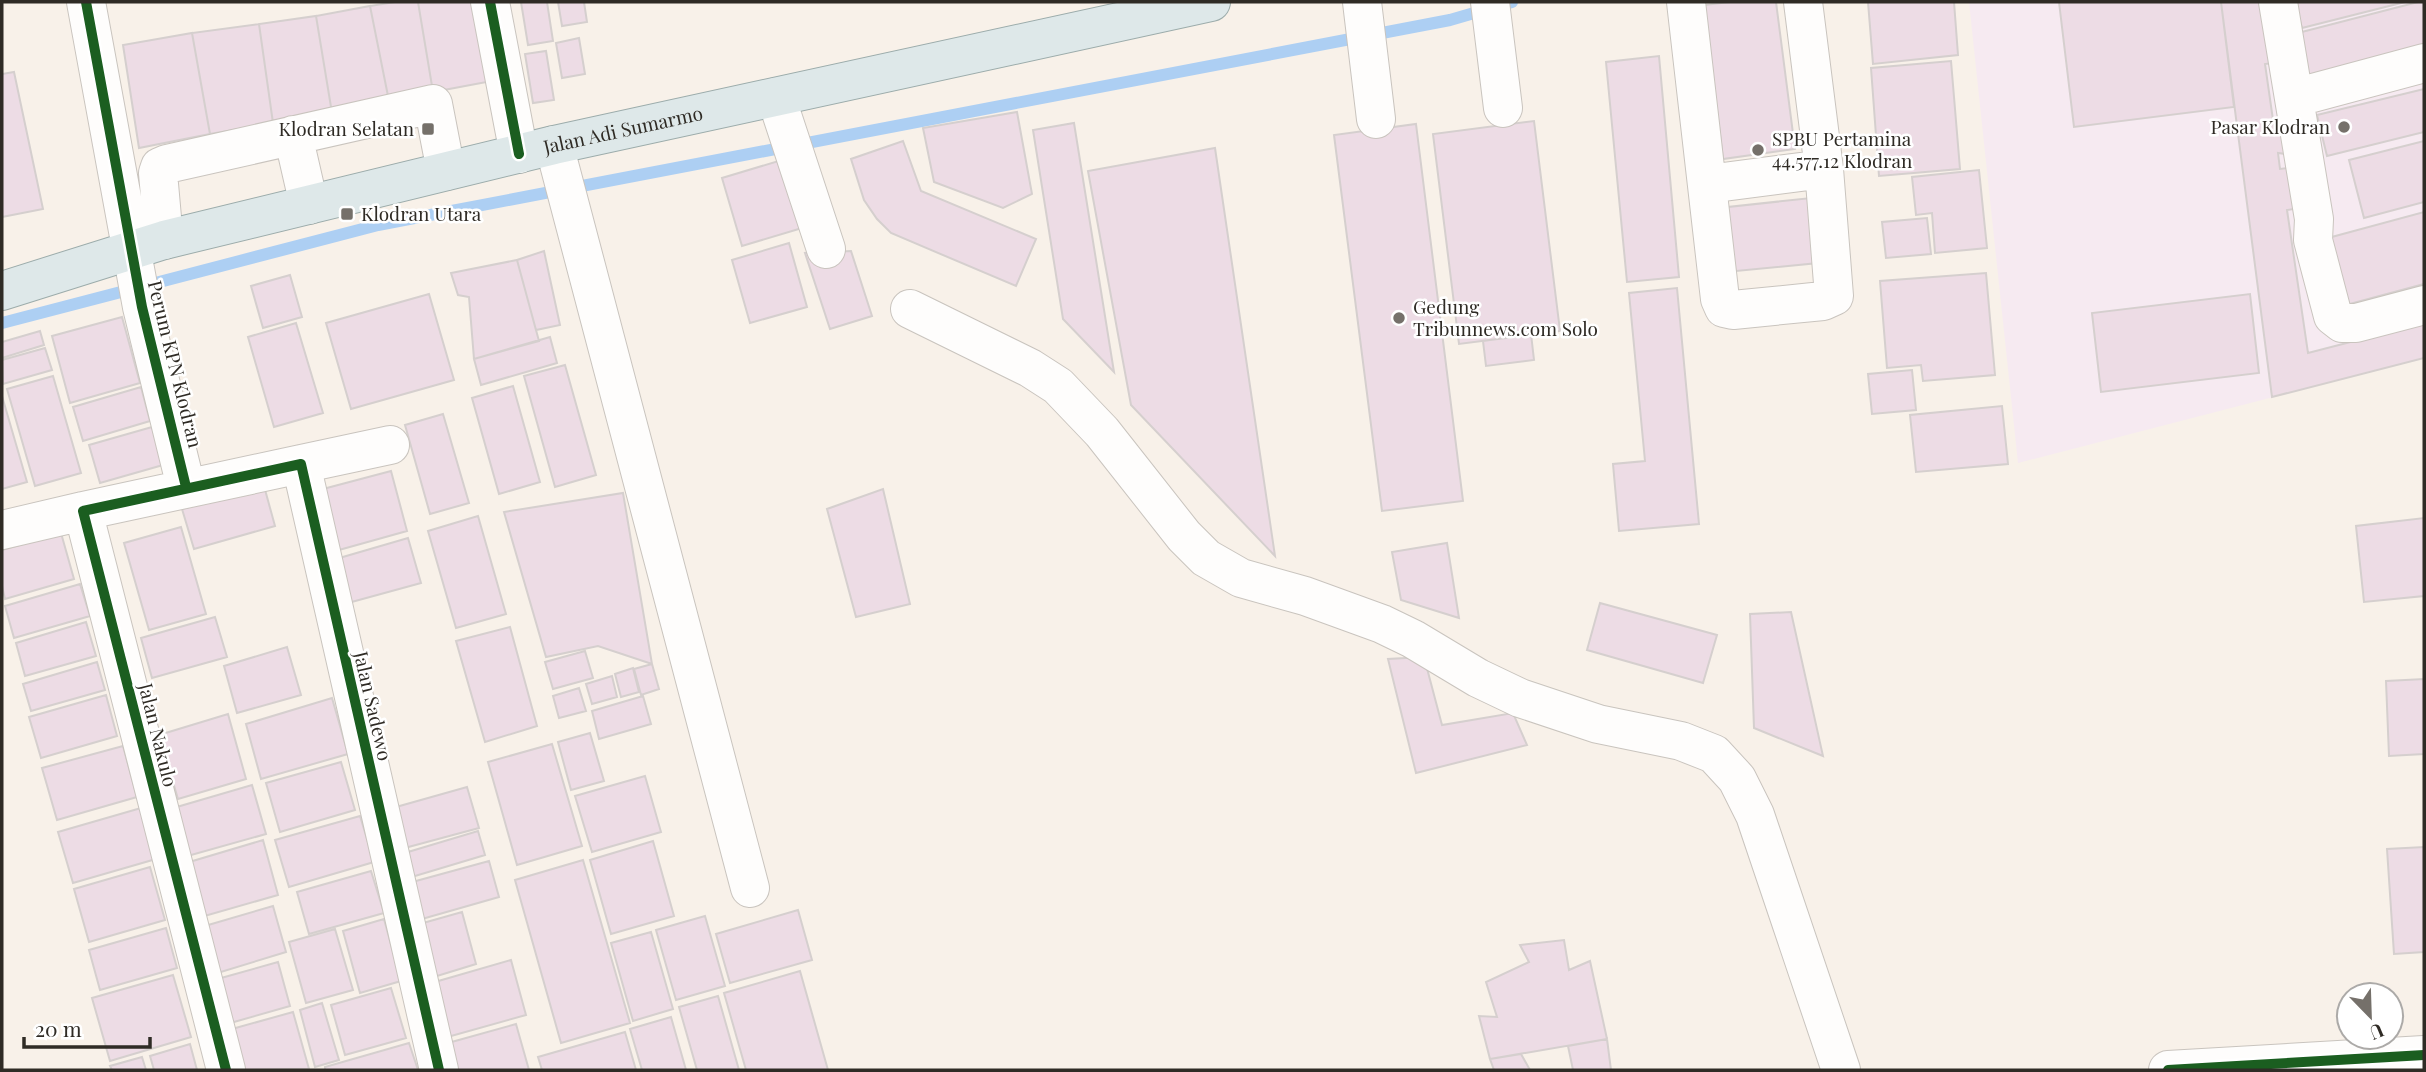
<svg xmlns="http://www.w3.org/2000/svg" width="2426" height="1072" font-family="'Playfair Display',serif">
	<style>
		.commercial { fill: #f6eaf1 }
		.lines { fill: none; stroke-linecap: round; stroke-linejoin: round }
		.stream { stroke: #adcff3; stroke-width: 12 }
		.building { fill: #eddce5; stroke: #d5cfce; stroke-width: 2 }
		.minor-casing { stroke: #c9c4be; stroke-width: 40 }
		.major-casing { stroke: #9cacab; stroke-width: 40 }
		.minor { stroke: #fefdfc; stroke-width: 38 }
		.major { stroke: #dee8e9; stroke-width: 38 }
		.cycleway-casing { stroke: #fff; stroke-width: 15 }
		.cycleway { stroke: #1b5e20; stroke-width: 10 }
		.poi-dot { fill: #75706a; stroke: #fff; stroke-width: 2.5 }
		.labels { text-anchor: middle; stroke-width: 5; stroke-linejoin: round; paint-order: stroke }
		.poi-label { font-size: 19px; fill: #2f2b25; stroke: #fff; text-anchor: start }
		.street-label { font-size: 19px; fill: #2f2b25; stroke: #fff }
	</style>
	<rect width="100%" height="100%" fill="#f8f1e9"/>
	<path class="commercial" d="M1969,2H2424V358L2018,463Z"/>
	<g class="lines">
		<path class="stream" d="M2,323L378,225L1450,20L1512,2"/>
	</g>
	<path class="building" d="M395,2H418L433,92L389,101L370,6Z
		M418,2H478L492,81L433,92Z
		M521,2H547L553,41L528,45Z
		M558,2H584L587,22L562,26Z
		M1730,2H1776L1795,149L1723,159L1704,5Z
		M1868,2H1954L1958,55L1873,64Z
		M2059,2H2221L2234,107L2074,127Z
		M2221,2H2264L2273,63L2265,64L2275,134L2284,133L2286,154L2278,153L2280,169L2288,168L2294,209L2287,210L2308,353L2424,323V358L2272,397Z
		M2295,2H2405L2302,28Z
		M2418,2H2424V49L2305,80L2294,34Z
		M370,6L389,101L332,113L316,16Z
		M316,16L332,113L273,123L259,24Z
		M259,24L273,123L210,134L192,33Z
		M192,33L210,134L139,148L123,45Z
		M579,38L585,74L562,78L556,43Z
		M546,51L554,100L533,103L525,54Z
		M1659,56L1679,277L1627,282L1606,62Z
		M1951,61L1960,169L1879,176L1871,68Z
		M14,72L43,209L2,217V74Z
		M2424,89V132L2327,156L2317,115Z
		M1017,112L1032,194L1003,208L934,182L923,128Z
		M1534,121L1560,331L1459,344L1433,134Z
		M1074,123L1114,372L1063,319L1033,130Z
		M1416,124L1463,501L1382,511L1334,135Z
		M903,141L921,191L1036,239L1016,286L891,233L877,219L864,200L851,159Z
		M2424,141V202L2364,218L2349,160Z
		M1215,148L1275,556L1131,405L1088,171Z
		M792,157L812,225L742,246L722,178Z
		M1979,170L1987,248L1935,253L1932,213L1916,215L1912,177Z
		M1811,198L1818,263L1726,272L1719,208Z
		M2424,212V284L2346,305L2328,238Z
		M1927,218L1931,254L1886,258L1882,222Z
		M789,243L807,307L750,323L732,260Z
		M544,251L560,325L536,330L517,260Z
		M851,251L872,316L830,329L805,253Z
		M517,260L539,341L474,359L469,297L458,295L451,273Z
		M1986,273L1995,375L1923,381L1921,365L1887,368L1880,281Z
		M290,275L302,317L263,328L251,286Z
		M1677,288L1699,524L1619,531L1613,464L1645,461L1629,293Z
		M429,294L454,380L351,409L326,323Z
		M2250,294L2259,373L2101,392L2092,313Z
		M122,317L140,383L70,403L52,336Z
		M296,323L323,413L274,427L248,337Z
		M40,331L44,345L2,358V342Z
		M1531,334L1534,360L1486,366L1483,341Z
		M550,337L557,363L481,385L474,359Z
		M45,348L52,370L3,384L2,360Z
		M565,365L596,475L555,487L524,376Z
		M1912,370L1916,410L1872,414L1868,374Z
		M53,376L81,473L35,486L7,389Z
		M513,386L540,482L499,494L472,398Z
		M141,387L150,421L83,441L73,407Z
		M2,396L27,482L2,489Z
		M2002,406L2008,464L1916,472L1910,415Z
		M443,414L469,503L430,514L405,425Z
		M152,427L163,465L100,483L89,445Z
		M391,471L407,531L339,550L323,489Z
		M264,486L275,526L194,549L182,509Z
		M883,489L910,604L856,617L827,509Z
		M623,493L652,664L598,646L546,657L504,512Z
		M478,516L506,614L456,628L428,531Z
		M2424,518V596L2364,602L2356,526Z
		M181,527L206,614L149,630L124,543Z
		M61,533L74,579L5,599L2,586V550Z
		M408,538L421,583L348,603L336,559Z
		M1447,543L1459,618L1401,600L1392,552Z
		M80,584L90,616L14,638L5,606Z
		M1600,603L1717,635L1703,683L1587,650Z
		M1791,612L1823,756L1754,728L1750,614Z
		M215,617L227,657L152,678L141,638Z
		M86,622L96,656L25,676L16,643Z
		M510,627L537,726L485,742L456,641Z
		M287,647L301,695L237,713L224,666Z
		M585,651L593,678L553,689L545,662Z
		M1424,657L1442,725L1513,713L1527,745L1416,773L1388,659Z
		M97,662L105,690L31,711L23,684Z
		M652,664L659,689L641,695L634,669Z
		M633,668L639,692L621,697L615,674Z
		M612,676L617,697L592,704L586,684Z
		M2424,679V754L2389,756L2386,681Z
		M579,688L586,711L559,718L553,696Z
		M106,695L117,736L41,758L29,717Z
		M643,696L651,724L599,739L592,711Z
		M332,698L348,754L261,779L246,724Z
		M228,714L246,779L178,799L159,735Z
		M590,733L604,781L571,790L558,742Z
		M552,744L582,846L517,865L488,762Z
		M123,746L137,797L57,820L42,768Z
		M341,762L355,810L280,832L266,783Z
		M645,776L661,832L592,852L575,796Z
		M252,785L266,834L184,857L170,809Z
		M467,787L479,828L401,849L389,809Z
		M141,808L156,859L73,883L58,832Z
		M360,816L374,862L289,887L275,840Z
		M478,831L485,855L405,879L398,855Z
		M263,840L278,895L201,917L186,863Z
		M653,841L674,916L611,934L590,860Z
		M2424,847V952L2394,954L2387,849Z
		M583,860L630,1023L561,1043L515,880Z
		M489,861L499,897L415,921L405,884Z
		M150,867L165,920L89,942L74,889Z
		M371,871L384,913L309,934L297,892Z
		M273,906L286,952L211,975L198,928Z
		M798,910L812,960L730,983L716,934Z
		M462,912L476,964L424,980L409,927Z
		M705,916L725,986L676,1000L656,930Z
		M384,919L401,981L360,993L343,931Z
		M166,928L177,968L100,990L89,950Z
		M335,929L353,990L306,1003L289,942Z
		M651,932L673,1009L633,1021L611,943Z
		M1564,940L1569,970L1590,961L1607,1039L1490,1059L1479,1016L1497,1017L1486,982L1529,962L1520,945Z
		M511,960L526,1015L444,1038L428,984Z
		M278,962L290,1006L227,1024L214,980Z
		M800,971L828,1070H746L724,993Z
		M173,975L191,1037L110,1061L92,998Z
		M391,988L406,1038L345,1055L331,1005Z
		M718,996L739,1070H697L679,1007Z
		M322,1003L339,1060L315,1067L300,1010Z
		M293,1012L309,1069L244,1070L232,1029Z
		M671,1017L686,1070H642L630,1029Z
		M516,1024L529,1070H456L448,1043Z
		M625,1032L636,1070H542L538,1057Z
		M1607,1039L1611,1070H1573L1568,1046Z
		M409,1043L418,1070H325V1067Z
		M190,1044L197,1070H154L150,1056Z
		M1521,1054L1530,1070H1494L1490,1059Z
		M142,1057L146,1070H112L110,1066Z"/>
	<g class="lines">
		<g class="minor-casing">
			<path id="minor" d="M86,2L142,307L186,487
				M490,2L519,154
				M1362,2L1376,119
				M1490,2L1503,108
				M1686,2L1720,299L1724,308L1733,310L1823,301L1834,296L1824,169L1803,2
				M2278,2L2314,219L2313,240L2333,316L2342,323H2356L2424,305
				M776,97L826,249
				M2294,98L2424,63
				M293,135L309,205
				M554,145L750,888
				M1708,184L1824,169
				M164,240L158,173L160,167L167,164L433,104L446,171
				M910,309L1030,368L1058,386L1102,432L1184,536L1206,558L1241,578L1305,596L1382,624L1413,639L1478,678L1520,698L1598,724L1681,741L1714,754L1737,779L1755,815L1841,1070
				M301,464L390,445
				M2,530L83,511
				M226,1070L83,511L301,464L439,1070
				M2168,1070L2424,1055"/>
		</g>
		<g class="major-casing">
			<g id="major">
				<path id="s1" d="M2,291L164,240L554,145L1211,2"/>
			</g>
		</g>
		<use href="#minor" class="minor"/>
		<use href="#major" class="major"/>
		<g class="cycleway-casing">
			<path id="cycleway" d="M86,2L142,307L186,487
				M490,2L519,154
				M226,1070L83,511L301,464L439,1070
				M2168,1070L2424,1055"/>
		</g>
		<use href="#cycleway" class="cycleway"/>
	</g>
	<g class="poi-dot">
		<circle cx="2344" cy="127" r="7"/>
		<rect x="421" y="122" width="14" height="14" rx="3.5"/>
		<circle cx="1758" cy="150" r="7"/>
		<rect x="340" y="207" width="14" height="14" rx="3.5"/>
		<circle cx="1399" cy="318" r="7"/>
	</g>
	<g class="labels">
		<g class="poi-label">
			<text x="2330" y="134" text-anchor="end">Pasar Klodran</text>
			<text x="414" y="136" text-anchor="end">Klodran Selatan</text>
			<text x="1772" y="146">SPBU Pertamina<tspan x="1772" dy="22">44.577.12 Klodran</tspan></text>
			<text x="361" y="221">Klodran Utara</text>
			<text x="1413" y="314">Gedung<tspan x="1413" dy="22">Tribunnews.com Solo</tspan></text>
		</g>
		<g class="street-label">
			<text dy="7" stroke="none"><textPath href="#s1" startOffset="642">Jalan Adi Sumarmo</textPath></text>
			<text transform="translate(175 364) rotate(76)" y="7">Perum KPN Klodran</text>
			<text transform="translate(373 706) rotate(77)" y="7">Jalan Sadewo</text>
			<text transform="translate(158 735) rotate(76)" y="7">Jalan Nakulo</text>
		</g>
	</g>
	<rect width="2426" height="1072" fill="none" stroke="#2f2b25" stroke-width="7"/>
	<g transform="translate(2370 1016) rotate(157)"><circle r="33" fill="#ffffff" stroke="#acaaa8" stroke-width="2"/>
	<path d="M0-5L12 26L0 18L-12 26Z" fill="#75706a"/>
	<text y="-10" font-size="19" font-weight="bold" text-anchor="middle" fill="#2f2b25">U</text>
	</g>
	<path d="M24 1037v10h126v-10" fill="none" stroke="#2f2b25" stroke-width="3.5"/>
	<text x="35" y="1037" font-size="21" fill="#2f2b25" stroke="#ffffff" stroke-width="5" paint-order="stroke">20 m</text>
</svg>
